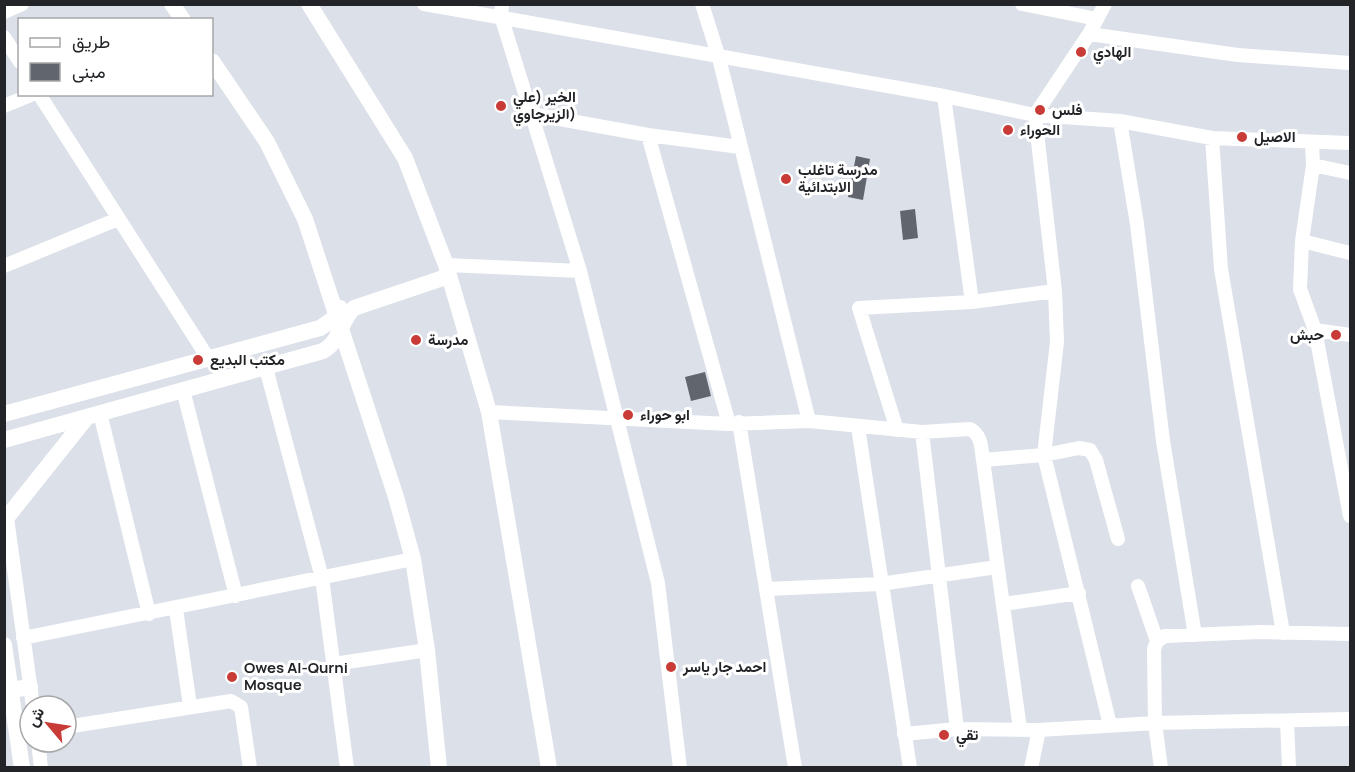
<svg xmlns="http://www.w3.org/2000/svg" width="1355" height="772" font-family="Manrope,Vazirmatn,sans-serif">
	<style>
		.building { fill: #61656d }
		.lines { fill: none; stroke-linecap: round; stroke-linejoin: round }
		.minor { stroke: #fff; stroke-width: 14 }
		.tertiary { stroke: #fff; stroke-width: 16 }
		.poi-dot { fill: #c93b36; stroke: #fff; stroke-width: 2 }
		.labels { text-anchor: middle; stroke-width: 6; stroke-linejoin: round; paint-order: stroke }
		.poi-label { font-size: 15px; font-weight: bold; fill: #222427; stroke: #fff; text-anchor: start }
	</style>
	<rect width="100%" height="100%" fill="#dbe0e9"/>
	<path class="building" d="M856,156L870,159L863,200L848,197Z
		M915,209L918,238L903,240L900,211Z
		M705,372L711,396L691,401L685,377Z"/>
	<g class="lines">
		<path class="minor" d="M424,4L944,96L1035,115L1120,121L1212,138L1350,143
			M502,4L501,16L580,271L658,583L680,768
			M702,4L719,58L809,421
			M1022,4L1097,19
			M1105,4L1089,34L1035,115L1055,291L1057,342L1044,455L1110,725
			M4,12L22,4
			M1089,34L1238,55L1350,63
			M4,37L20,62
			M39,94L208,358
			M944,96L972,302
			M4,106L33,94
			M532,114L648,135L740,147
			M1120,121L1137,224L1163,441L1195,635
			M648,135L729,424
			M1212,138L1221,269L1283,633
			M1312,143L1313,165L1302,241L1300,289L1315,330L1350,516
			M1313,165L1350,173
			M1302,241L1350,253
			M446,265L580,271
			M4,266L118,219
			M1315,330L1350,335
			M266,368L322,578L347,768
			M183,390L236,596
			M489,412L729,424L809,421L922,432L970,429C982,435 981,448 983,460L1020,729
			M100,413L149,614
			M739,422L795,768
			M858,427L910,768
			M897,430L859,308L972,302L1055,291
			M922,432L957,729
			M983,460L1044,455L1079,448L1090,450L1096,460L1118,539
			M7,518L33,706
			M1138,586L1157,641L1154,649L1155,723L1161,768
			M767,589L880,584L997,567
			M1004,604L1079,593
			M176,609L190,706
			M23,638L413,559
			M1157,641L1165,636L1260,632L1350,634
			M334,664L427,650
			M1287,721L1289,768
			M66,727L231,701L241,707L250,768
			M904,734L957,729L1039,730L1155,723L1350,719
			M38,742L41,768
			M1031,768L1039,730"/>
		<path class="tertiary" d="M172,4L183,20
			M309,4L405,158L446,265L489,412L549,768
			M212,61L267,142L305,219L396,497L413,559L427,650L439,768
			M4,414L320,328L332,320L340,308
			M4,440L323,351C341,341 340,321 354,308L449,276
			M4,521L87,417
			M4,645L22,768
			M11,690L30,687"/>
	</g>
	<g class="poi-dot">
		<circle cx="1081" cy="52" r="6"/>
		<circle cx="501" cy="106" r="6"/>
		<circle cx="1040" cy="110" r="6"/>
		<circle cx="1008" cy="130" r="6"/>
		<circle cx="1242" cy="137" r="6"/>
		<circle cx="786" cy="179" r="6"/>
		<circle cx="1336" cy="335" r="6"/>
		<circle cx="416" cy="340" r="6"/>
		<circle cx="198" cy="360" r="6"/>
		<circle cx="628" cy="415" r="6"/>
		<circle cx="671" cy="667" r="6"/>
		<circle cx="232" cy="677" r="6"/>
		<circle cx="944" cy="735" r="6"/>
	</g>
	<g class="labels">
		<g class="poi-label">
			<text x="1093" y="57">الهادي</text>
			<text x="513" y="102">الخير (علي<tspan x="513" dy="17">الزيرجاوي)</tspan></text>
			<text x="1052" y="115">فلس</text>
			<text x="1020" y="135">الحوراء</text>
			<text x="1254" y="142">الاصيل</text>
			<text x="798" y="175">مدرسة تاغلب<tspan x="798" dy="17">الابتدائية</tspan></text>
			<text x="1324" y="340" text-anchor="end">حبش</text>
			<text x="428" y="345">مدرسة</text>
			<text x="210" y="365">مكتب البديع</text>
			<text x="640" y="420">ابو حوراء</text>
			<text x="683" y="672">احمد جار ياسر</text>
			<text x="244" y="673">Owes Al-Qurni<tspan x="244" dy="17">Mosque</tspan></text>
			<text x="956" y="740">تقي</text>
		</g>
	</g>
	<rect width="1355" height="772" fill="none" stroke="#222427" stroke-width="12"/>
	<rect x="18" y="18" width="195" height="78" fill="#ffffff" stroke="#a7a7a9" stroke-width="1.5"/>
	<rect x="30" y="38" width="30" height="9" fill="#ffffff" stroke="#a7a7a9" stroke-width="1.5"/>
	<text x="72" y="48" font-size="18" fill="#222427">طريق</text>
	<rect x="30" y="63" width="30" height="18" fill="#61656d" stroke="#a7a7a9" stroke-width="1.5"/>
	<text x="72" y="78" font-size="18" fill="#222427">مبنى</text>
	<g transform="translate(48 724) rotate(299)"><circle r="28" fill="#ffffff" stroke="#a7a7a9" stroke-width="1.5"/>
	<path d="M0-4.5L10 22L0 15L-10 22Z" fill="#c93b36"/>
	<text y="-9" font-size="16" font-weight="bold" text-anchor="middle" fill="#222427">ش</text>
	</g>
</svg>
